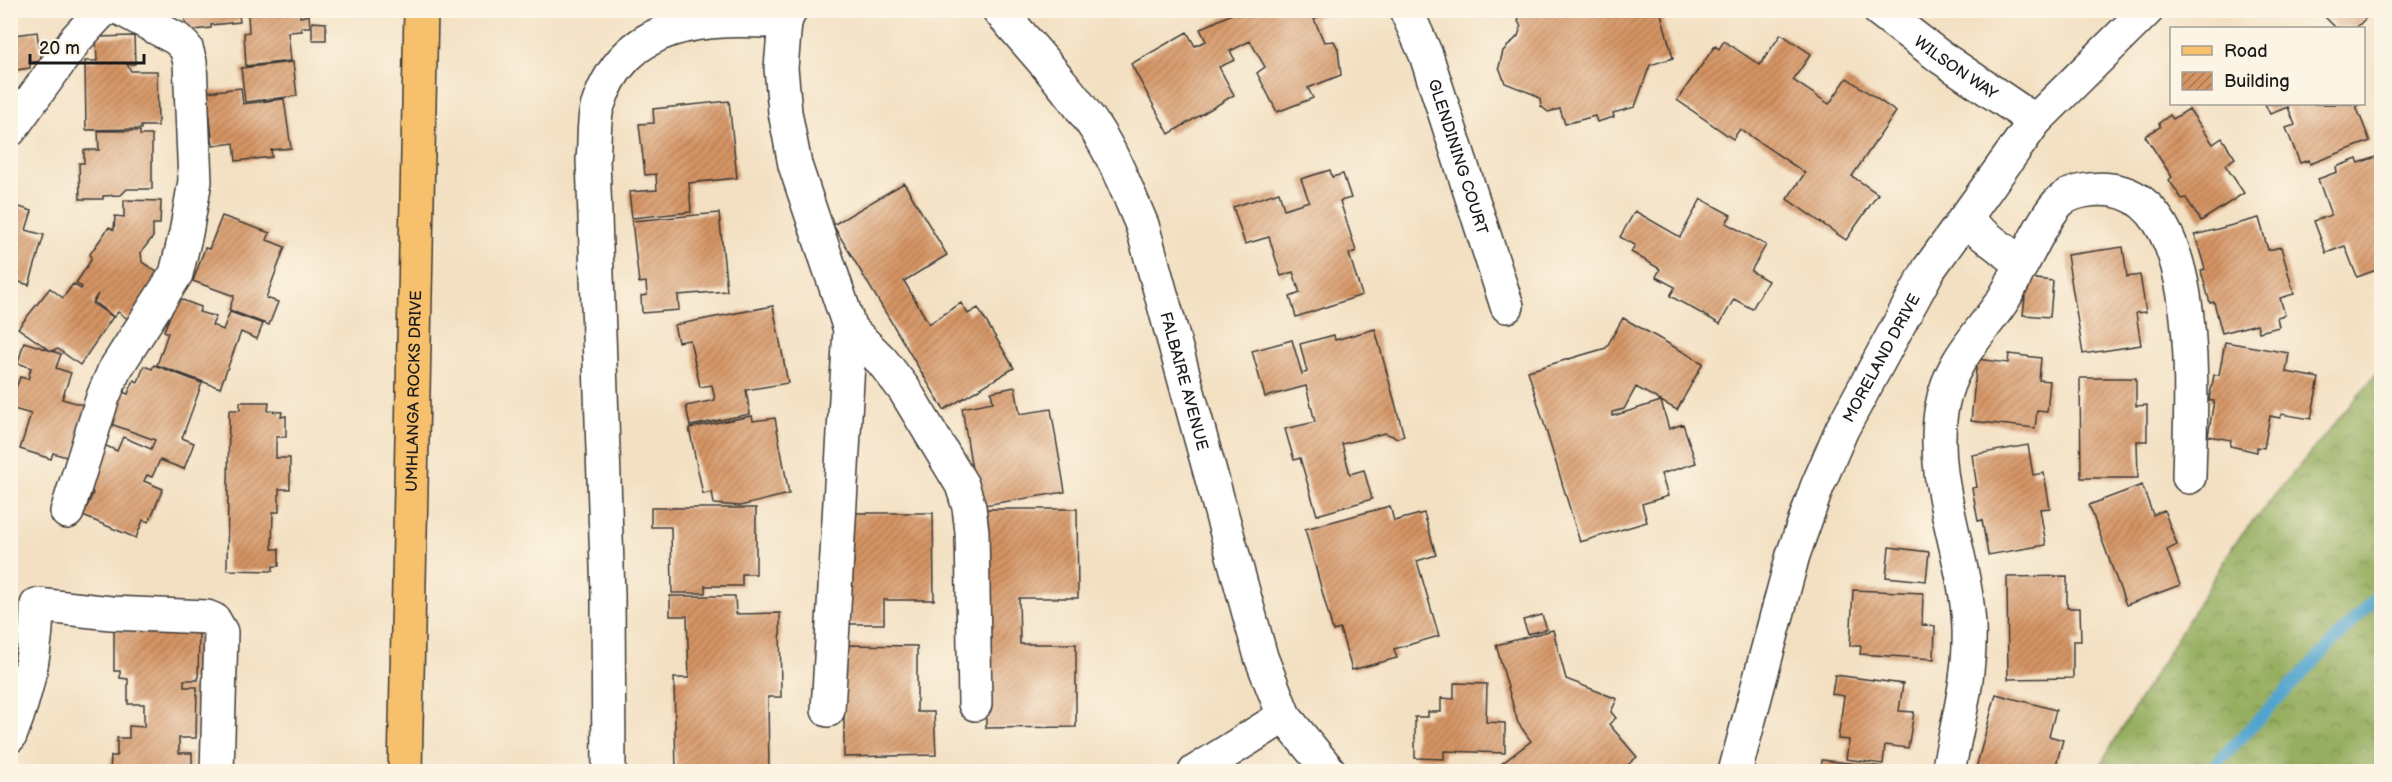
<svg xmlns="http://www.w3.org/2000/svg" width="2392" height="782" font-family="'Balsamiq Sans',sans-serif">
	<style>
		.forest { fill: url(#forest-crowns); stroke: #59653e; stroke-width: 1.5 }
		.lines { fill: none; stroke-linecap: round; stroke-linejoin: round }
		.stream { stroke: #51a4cd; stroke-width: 12 }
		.building { fill: url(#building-hatch) }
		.minor-casing { stroke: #3c3935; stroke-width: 36 }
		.major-casing { stroke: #3c3935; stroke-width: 36 }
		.minor { stroke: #fff; stroke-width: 33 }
		.major { stroke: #f7c06c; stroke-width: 33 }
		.labels { text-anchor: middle; stroke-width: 4.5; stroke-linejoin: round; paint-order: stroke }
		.street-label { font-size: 16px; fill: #1c1c1c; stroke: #fcf5e5 }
	</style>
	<defs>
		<pattern id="forest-crowns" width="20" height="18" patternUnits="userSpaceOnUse" patternTransform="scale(1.5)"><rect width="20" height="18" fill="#96ae60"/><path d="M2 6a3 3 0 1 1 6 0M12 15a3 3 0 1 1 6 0" fill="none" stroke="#7a8d4e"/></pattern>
		<pattern id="building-hatch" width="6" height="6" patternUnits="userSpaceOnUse" patternTransform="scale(1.5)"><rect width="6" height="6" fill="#d59464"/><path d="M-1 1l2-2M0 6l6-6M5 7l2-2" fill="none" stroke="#ac7852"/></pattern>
	</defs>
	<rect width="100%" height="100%" fill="#fcf5e5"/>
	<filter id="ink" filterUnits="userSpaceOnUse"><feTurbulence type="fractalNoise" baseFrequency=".0167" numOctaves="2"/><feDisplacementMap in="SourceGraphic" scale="12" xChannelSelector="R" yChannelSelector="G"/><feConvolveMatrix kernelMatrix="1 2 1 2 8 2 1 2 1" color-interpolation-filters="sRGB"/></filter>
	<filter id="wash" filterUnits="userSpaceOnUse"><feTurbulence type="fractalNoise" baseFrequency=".008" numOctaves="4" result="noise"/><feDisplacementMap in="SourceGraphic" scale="24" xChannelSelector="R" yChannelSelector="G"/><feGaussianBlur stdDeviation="1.35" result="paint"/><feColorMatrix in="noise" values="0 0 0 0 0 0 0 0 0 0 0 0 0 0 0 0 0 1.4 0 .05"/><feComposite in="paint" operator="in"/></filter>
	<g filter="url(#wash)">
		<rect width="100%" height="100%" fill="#f3e0c2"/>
		<path class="forest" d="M2381,368V771H2096L2235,543Z"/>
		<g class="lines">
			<path class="stream" d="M2208,772L2382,591"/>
		</g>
		<g id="blocks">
			<path class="building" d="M184,10H291L292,13L300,12V17L309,15L310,27H301L302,31L288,32L291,61L246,66L244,33L249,32L248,15H239L240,22L211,25V28L186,31Z
				M1232,10H1322L1324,14L1314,19L1324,42L1334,41L1338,49L1341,75L1308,88L1313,98L1277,112L1257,73L1265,67L1250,41L1230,51L1235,60L1219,67L1234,95L1169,134L1131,64L1187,32L1195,46L1206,41L1200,29L1234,13Z
				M1522,10H1660L1673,58L1650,65L1635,107L1613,113L1614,117L1597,122L1595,116L1565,124L1560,109L1548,112L1541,106L1540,99L1533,94L1505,83L1499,67L1503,51L1518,36L1521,27L1518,21Z
				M2318,10H2382V16L2378,20L2371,13L2356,28H2336Z
				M13,20L15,35L37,32L41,61L30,63V68L10,71V21Z
				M312,22L326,23V40H312Z
				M1781,34L1811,54L1793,80L1829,104L1847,78L1896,112L1852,176L1878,194L1846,240L1787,199L1805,173L1740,129L1733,139L1677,100L1715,46L1719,49L1724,41L1760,65Z
				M134,36L135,64H127L131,71H157L158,126H141V129L86,130L85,61H97L96,37Z
				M293,62L297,96L245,102L241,68Z
				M241,88L243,104L284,99L291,148L271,150L272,157L236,161L234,143L213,146L207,92Z
				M729,101L737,178L689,183L691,212L632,218L629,192L657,190L656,174L645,175L639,124L654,123L653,109Z
				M2265,104H2361L2356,106L2370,141L2310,164L2309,160L2300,163L2286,128L2295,125L2288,107L2270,114Z
				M2189,109L2213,144L2222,138L2235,158L2225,165L2244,193L2201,221L2186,198L2182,199L2169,180L2172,177L2145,136L2160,127L2159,123L2170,115L2173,119Z
				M98,131H140V135H152V189H127L121,195L103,196V199H80L79,163H84V150H99Z
				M2376,157L2382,171V268L2357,277L2345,246L2326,253L2314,221L2331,215L2318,179L2337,172L2336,167L2357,159L2359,163Z
				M1330,170L1332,177L1343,174L1351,198L1340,201L1356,251L1349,254L1362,295L1296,317L1290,297L1300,293L1293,272L1281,276L1269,237L1245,244L1233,207L1279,192L1284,209L1309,201L1301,179Z
				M904,183L947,255L904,281L929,324L961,303L968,314L978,308L1014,368L944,410L833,225Z
				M1701,199L1731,215L1726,223L1766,245L1751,271L1768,281L1752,309L1734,299L1720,324L1670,296L1675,287L1656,277L1660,269L1631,252L1635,245L1620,237L1635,211L1680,237Z
				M124,200L161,201L160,224H153V237L141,252L142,262L161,275L129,320L118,312L114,317L94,302L98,294L92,303L113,317L80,365L58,349L51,351L18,328L50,288L63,298L73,284L81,289L82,287L76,283L91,260L90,254L109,227L114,230L115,216L124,217Z
				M10,204L32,211L26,230L44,235L29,285L10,279Z
				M719,213L727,291L678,295L679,310L642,313L641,296L647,295L646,282L639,283L632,221Z
				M222,216L270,233L267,240L285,247L266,298L278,302L269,325L229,310L234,296L193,281L205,248L209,249Z
				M2259,218L2268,250L2281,247L2294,294L2280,298L2285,315L2277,317L2279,327L2259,332L2257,324L2222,333L2214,302L2210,303L2201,271L2205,269L2195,235Z
				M2123,247L2127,277L2140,275L2146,312L2136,313L2141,345L2083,354L2067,255Z
				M2027,278L2053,281L2050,317L2023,315Z
				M177,298L201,307L199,312L216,317L212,325L223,330L230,312L263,324L257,339L241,332L220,388L157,365L168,333L164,331Z
				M773,306L788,383L746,390L750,414L690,426L686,406L715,400L712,385L700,387L690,340L678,342L674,325Z
				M1623,318L1703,363L1677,410L1636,387L1624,409L1612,412L1613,416L1661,401L1669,429L1683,424L1696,463L1661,474L1668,496L1642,504L1647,522L1580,542L1528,371L1606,348Z
				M1375,329L1404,436L1398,438L1385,433L1342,444L1350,474L1364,470L1372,499L1317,515L1300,458L1294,460L1285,429L1315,422L1306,386L1265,397L1252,351L1292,340L1302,374L1307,372L1300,344L1334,335L1335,340Z
				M24,342L61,354L56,368L71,373L62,399L90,407L73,459L53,453L51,459L20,449L31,414L10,408V404L20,377L28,379L31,368L18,363Z
				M2225,342L2289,353L2286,372L2319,378L2311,419L2281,414L2280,418L2270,416L2264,448L2257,447V452L2230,446L2231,440L2208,436L2214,401L2209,400L2214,375H2219Z
				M2009,354L2041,358L2039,380L2050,381L2047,412L2037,411L2035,428L1971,421L1977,359L2008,363Z
				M154,365L202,383L182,438L194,443L184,469L160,460L152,477L147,475L144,481L163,489L149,522L143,520L136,538L83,516L93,493L87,485L100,443L117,451L123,437L151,449L155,440L108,423L120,391L128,394L134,380L138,382L144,366L152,369Z
				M2080,378H2136V406L2147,405V441H2137L2138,478H2081Z
				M1015,387L1020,414L1051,409L1065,492L978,506L962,408L993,402L991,392Z
				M240,402H269L268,411L282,412L281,417L286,416V437H276V458H290V489H279V512H273L272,549H279V566H273V571L227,570L229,410H240Z
				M752,416L753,421L775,418L789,494L740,506L714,504L712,492L703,494L689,428Z
				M2028,445L2033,475L2044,473L2050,508L2040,509L2046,545L1988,555L1982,520L1978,521L1972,488L1977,487L1972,455Z
				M2142,485L2153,515L2164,510L2177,545L2167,550L2180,585L2126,605L2089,505Z
				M1390,506L1394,521L1424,513L1436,555L1417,561L1439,636L1394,649L1397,658L1352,670L1340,629L1333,631L1305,529Z
				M651,508H756V574H742V586H705V593H672L671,527H651Z
				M984,509H1077L1078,598H1019L1020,644H1076V727L986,728Z
				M848,513H933L934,600H884V624H848Z
				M1889,547L1929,552L1926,581L1886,577Z
				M2067,576V608H2080L2081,641H2073V678L2008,679L2007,577Z
				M1853,590L1923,593L1922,625L1935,626L1934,659L1860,654L1861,646H1850Z
				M670,596H735L736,614L780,613L781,697H768L769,772H676L674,678H689L687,616H670Z
				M1542,615L1547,629L1528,634L1523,620Z
				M114,630L199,632L198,680H184V687H197L196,738H179V753H192V772H110L111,756H117V738H129V726L144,727V704H128V679L120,678V671H114Z
				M1553,630L1566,679L1617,699L1611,712L1616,718L1609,724L1637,757L1624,768L1630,772H1491L1531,741L1518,723L1496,645Z
				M844,645L917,646V712H934L936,755L844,757Z
				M1835,675L1903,684L1899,711L1914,712L1908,748L1885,745L1883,764L1846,759L1849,740L1838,739L1844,696L1832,694Z
				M1454,683L1487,684L1486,722L1505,723V753L1444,751V759L1415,758V717H1428V712H1441V698L1454,699Z
				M1996,694L2056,710L2049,736L2063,740L2054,772H1975Z
				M1822,760L1882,767V772H1821Z"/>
		</g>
	</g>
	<g filter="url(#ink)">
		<use href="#blocks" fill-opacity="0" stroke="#3c3935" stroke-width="1.5"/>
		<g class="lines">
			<g class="minor-casing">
				<g id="minor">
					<path id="s1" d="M999,10C1032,49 1068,87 1096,129C1115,158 1128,193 1142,225L1261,657L1284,716L1330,772"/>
					<path id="s2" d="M1406,10L1426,55L1507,306"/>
					<path id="s3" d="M1879,10L1939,56L2035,121"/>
					<path d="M785,22L781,68L785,112L795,165L850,329L882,361L904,389L962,485L969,507L972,532L975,704"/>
					<path d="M10,130L76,39L100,13L105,10"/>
					<path d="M2022,264C2031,248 2047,213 2060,201C2073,190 2096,188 2112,190C2207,203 2190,409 2189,477"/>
					<path d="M67,512L103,397L114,371L176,274L186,233L195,181L190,62L186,48L177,39L123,10"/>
					<path d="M828,710L850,329"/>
					<path d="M10,736C27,693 37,651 37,605L111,613L207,617L214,620L221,632L217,772"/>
					<path d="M609,772L608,595L593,159C595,143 593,123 597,108C625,18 706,17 785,22L790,10"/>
					<path d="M1195,772L1284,716"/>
					<path id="s4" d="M1735,772L1793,555L1817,487L1842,429L1929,269L2035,121L2147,10"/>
					<path d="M1948,772C1957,724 1971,676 1969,627C1966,553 1928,481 1942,406C1950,361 1979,336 2003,300C2010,289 2015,276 2022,264L1964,220"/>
				</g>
			</g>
			<g class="major-casing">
				<g id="major">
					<path id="s5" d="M405,772L421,10"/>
				</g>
			</g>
			<use href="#minor" class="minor"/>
			<use href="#major" class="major"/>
		</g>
	</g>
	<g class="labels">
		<g class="street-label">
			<text dy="6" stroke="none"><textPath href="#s3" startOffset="96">WILSON WAY</textPath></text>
			<text dy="6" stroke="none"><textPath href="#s2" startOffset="156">GLENDINING COURT</textPath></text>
			<text dy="6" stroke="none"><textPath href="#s4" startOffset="441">MORELAND DRIVE</textPath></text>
			<text dy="6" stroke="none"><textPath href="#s1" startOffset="422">FALBAIRE AVENUE</textPath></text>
			<text dy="6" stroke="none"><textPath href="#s5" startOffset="381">UMHLANGA ROCKS DRIVE</textPath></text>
		</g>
	</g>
	<rect width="2392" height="782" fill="none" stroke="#fcf5e5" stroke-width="36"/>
	<rect x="2170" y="27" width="195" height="78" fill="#fcf5e5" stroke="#a29e95" stroke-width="1.5"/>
	<rect x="2182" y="46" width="30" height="9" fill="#f7c06c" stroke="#a29e95" stroke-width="1.5"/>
	<text x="2224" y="57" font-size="18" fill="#1c1c1c">Road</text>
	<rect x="2182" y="72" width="30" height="18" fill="url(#building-hatch)" stroke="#a29e95" stroke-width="1.5"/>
	<text x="2224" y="87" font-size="18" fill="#1c1c1c">Building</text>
	<path d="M30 54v9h114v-9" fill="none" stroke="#1c1c1c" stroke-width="3"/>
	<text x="39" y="54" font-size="18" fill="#1c1c1c" stroke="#fcf5e5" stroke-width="4.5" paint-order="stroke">20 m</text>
</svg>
